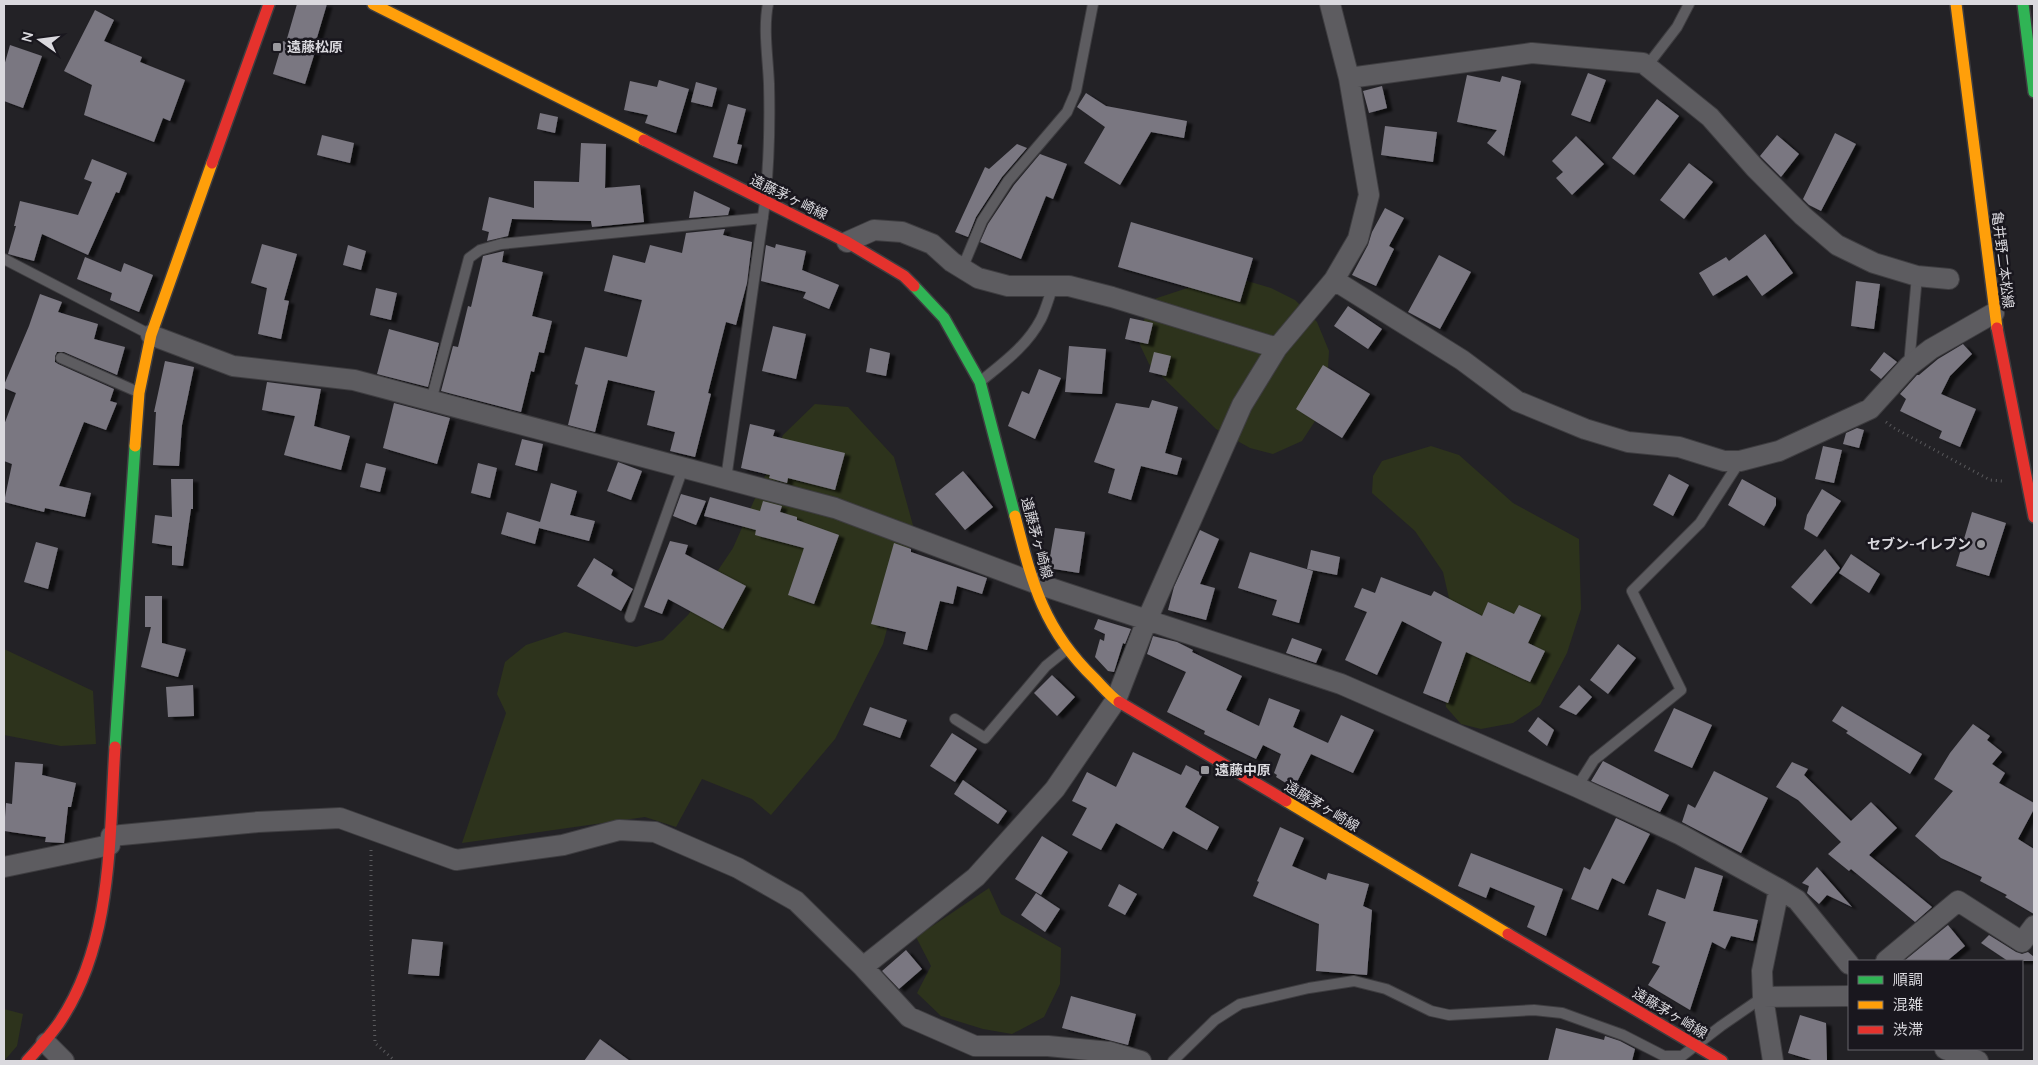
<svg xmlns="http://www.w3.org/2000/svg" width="2038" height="1065" font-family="Manrope,'Noto Sans JP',sans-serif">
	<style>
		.green { fill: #2d331c }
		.building { fill: #7a7781; filter: url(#shadow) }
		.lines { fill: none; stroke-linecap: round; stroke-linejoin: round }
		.lane-casing { stroke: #3e3d40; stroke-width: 12 }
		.street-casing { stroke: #3e3d40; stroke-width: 22 }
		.fast-casing { stroke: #3e3d40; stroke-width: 14 }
		.slow-casing { stroke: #3e3d40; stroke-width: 14 }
		.jam-casing { stroke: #3e3d40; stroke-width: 14 }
		.path { stroke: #59595c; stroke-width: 3; stroke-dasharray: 1 4; stroke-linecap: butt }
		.lane { stroke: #5d5c60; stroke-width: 10 }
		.street { stroke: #5d5c60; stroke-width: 20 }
		.fast { stroke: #30b455; stroke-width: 11 }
		.slow { stroke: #ff9f0a; stroke-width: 11 }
		.jam { stroke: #e5322d; stroke-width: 11 }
		.poi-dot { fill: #9a999e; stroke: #19171e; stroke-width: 2 }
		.labels { text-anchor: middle; stroke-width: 5; stroke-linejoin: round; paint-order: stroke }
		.poi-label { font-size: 14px; font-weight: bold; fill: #dad9de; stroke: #19171e; text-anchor: start }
		.street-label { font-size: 14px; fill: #dad9de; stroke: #19171e }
	</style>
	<defs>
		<filter id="shadow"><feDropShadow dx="5.5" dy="3" stdDeviation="1" flood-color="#0009"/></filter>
	</defs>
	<rect width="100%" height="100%" fill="#232226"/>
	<path class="green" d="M1227,275L1271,288L1295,300L1317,322L1329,351L1327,384L1319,415L1302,441L1273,454L1250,448L1216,429L1149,364L1140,345L1142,326L1151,300Z
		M815,404L848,407L894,457L914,529L883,644L835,739L771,815L752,799L702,779L676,827L645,817L462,843L506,713L497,694L505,662L526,645L565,632L636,647L663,640L688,615L733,548L783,435Z
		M1431,446L1459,455L1513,503L1579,539L1581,609L1567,653L1540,705L1513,723L1481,729L1461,724L1446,707L1442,664L1451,607L1443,572L1415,531L1372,493L1373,476L1382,461Z
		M4,649L93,691L96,744L61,746L4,735Z
		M989,888L1001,914L1061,948L1060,984L1044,1017L1012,1034L983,1029L941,1016L917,993L931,966L916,937Z
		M4,1009L23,1014L17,1046L4,1061Z"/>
	<path class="building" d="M297,4H327L313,51L315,52L305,84L273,74L283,41L286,42Z
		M95,10L114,20L104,41L142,57L140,62L185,80L170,121L163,118L154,142L84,115L92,85L64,71Z
		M10,45L42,56L23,108L4,101V66Z
		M1588,73L1606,80L1590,122L1571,115Z
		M1467,75L1500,82L1502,76L1521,81L1504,156L1487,143L1497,130L1457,122Z
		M659,80L689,89L676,133L645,123L648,115L624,110L630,81L657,87Z
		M696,82L717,88L712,107L691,102Z
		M1382,86L1387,108L1369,113L1363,91Z
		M1086,93L1106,106L1187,121L1184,138L1151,132L1120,185L1084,163L1105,127L1077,107Z
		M1657,99L1679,116L1634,175L1612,158Z
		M728,104L746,109L737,144L742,145L737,164L713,157Z
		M540,113L558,117L555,133L537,129Z
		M1385,126L1437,132L1433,162L1381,155Z
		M1835,133L1856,144L1821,211L1809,205L1803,199Z
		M322,135L354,143L350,163L317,155Z
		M1777,135L1799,154L1781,177L1760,156Z
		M1576,136L1604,164L1572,195L1556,178L1563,172L1552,161Z
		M581,143L606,144L605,188L640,185L644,222L592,227L591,221L512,219L508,236L487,241L489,232L482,230L489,197L534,208V181L579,182Z
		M1017,144L1027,148L1002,177L976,217L968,237L955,232L985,167L989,169Z
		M1040,154L1067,164L1053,199L1046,196L1021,259L980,242L988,224L1014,185Z
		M92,159L127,173L119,193L116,192L88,255L42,234L34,261L8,254L16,226H14L20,201L78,215L92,182L84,179Z
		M1689,163L1713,182L1684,219L1660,200Z
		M694,191L730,208L728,215L689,218Z
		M1385,208L1404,218L1389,246L1394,249L1376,286L1352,275L1368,245L1372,232Z
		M1131,222L1253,258L1240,302L1118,267Z
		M725,229L723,235L752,242L747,283L736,325L726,322L708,393L711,394L695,457L670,451L675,432L647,425L655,391L608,380L595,432L568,425L578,385L575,384L585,347L627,357L642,300L604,291L613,255L645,263L650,245L682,253L686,233Z
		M1765,234L1793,273L1762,296L1747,275L1713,296L1699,273L1726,257L1729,261Z
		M262,244L297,254L284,300L289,301L281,339L258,334L267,288L251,283Z
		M776,244L806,251L802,270L839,285L829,309L803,298L806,292L761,281L766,245L775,248Z
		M348,245L366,251L361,270L343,265Z
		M504,251L502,262L543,272L532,316L552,321L544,353L539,352L534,372L531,371L521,412L441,391L453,346L458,347L468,306L471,307L483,256Z
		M1439,255L1471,272L1440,329L1408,312Z
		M85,257L121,272L124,263L153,275L139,312L110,300L112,293L77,279Z
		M1856,281L1880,284L1874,329L1851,326Z
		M376,288L397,293L391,320L370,315Z
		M40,294L62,302L58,312L98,324L94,339L125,347L117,375L64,352H57L55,356V362L58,364L114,389L110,401L117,403L106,430L84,422L59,486L91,493L85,517L45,508L44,512L4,502L12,464L4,461V425L16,393L4,388V385L29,326Z
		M1348,306L1382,329L1368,349L1334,326Z
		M1130,318L1153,323L1148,344L1125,339Z
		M773,326L806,334L796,379L762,371Z
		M389,329L439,343L428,387L377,374Z
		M1963,344L1972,354L1950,376L1941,394L1976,409L1960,447L1939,438L1942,431L1900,411L1906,399L1900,394L1917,375H1919L1938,359Z
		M1069,346L1106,349L1102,394L1065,392Z
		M870,348L890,353L886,376L866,372Z
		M1154,352L1171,356L1166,376L1149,372Z
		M1884,352L1897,362L1881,379L1870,370Z
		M165,361L194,367L182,425L179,466L153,465L156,412H154Z
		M1323,365L1370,394L1342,438L1296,409Z
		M1039,369L1061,378L1035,439L1008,426L1022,391L1029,394Z
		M267,382L321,389L314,426L350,436L341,470L284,455L295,416L262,410Z
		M1152,400L1178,407L1165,453L1182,458L1177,475L1141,466L1131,500L1108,493L1115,469L1094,462L1116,403L1149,408Z
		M394,403L450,418L437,464L383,448Z
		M750,424L775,430L773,436L845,453L835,490L788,478L787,483L769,478L770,475L741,468Z
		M1857,428L1864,430L1859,448L1843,444L1846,433Z
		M522,439L543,444L537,471L515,465Z
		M1823,446L1842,450L1834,483L1815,479Z
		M618,462L642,471L631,500L607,491Z
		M366,463L386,468L380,492L360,487Z
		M478,463L497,468L490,498L471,493Z
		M963,471L993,507L965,530L935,494Z
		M1669,474L1689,485L1673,516L1653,505Z
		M171,479H193V509H191L183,566L172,565V546L152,543L155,515L172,517Z
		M1742,479L1776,498V505L1764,526L1728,505Z
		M551,483L577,491L570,515L595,521L589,541L539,528L535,544L501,534L507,512L540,522Z
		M1822,489L1841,501L1817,537L1804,529L1807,515Z
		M681,494L706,501L696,525L673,516Z
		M710,497L760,511L763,501L782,506L780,512L797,517V520L839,535L814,604L788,595L804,548L755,535L756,530L704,516Z
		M1972,512L2006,523L1989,576L1956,566Z
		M1055,528L1085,532L1079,573L1048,568Z
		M1200,530L1219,539L1200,584L1215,588L1206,620L1168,610L1174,587Z
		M670,541L688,545L685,554L746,586L723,629L668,599L662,614L644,607Z
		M36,542L58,548L48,589L24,582Z
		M894,543L911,549V552L987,578L982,594L957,586L953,604L940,601L927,650L903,644L906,632L871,624Z
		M1825,549L1840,568L1811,604L1791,587Z
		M1311,550L1340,557L1337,575L1307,569Z
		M1250,552L1313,571L1299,623L1272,615L1277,600L1238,588Z
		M1851,554L1880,574L1869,593L1839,573Z
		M594,558L613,570L611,575L633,589L621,611L577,586Z
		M1381,577L1431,596L1434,591L1482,616L1488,602L1514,614L1519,605L1541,615L1528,643L1545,651L1530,682L1466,652L1448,703L1423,693L1442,642L1402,621L1377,675L1345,660L1367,612L1354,607L1362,588L1375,593Z
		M145,596H162V643L186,649L178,677L141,667L151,627H145Z
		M1098,619L1131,629L1125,644L1123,643L1114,672L1108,671L1095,657L1100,639L1104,641L1105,634L1094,629Z
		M1153,636L1177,642L1193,650L1192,652L1242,676L1226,710L1259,726L1269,698L1300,710L1293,727L1328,743L1341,715L1374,730L1353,773L1311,754L1294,788L1276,777L1277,775L1274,773L1281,754L1263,745L1256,759L1204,734L1205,731L1167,712L1186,672L1147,654Z
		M1292,638L1322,649L1316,663L1286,653Z
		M1618,644L1636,658L1608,694L1590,680Z
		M1052,675L1075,697L1057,716L1034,693Z
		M193,685L194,716L168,717L166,687Z
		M1579,685L1592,697L1576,715L1559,707Z
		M1842,706L1922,754L1910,774L1846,733L1848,731L1832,721Z
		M870,707L907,720L900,738L863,725Z
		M1674,708L1712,725L1692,768L1654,751Z
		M1538,717L1554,730L1547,746L1528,731Z
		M1973,724L1990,736L1987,740L2002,752L1992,764L2005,773L1999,783L2034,803V809L2018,839L2034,849V914L2005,897L2007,895L1980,881L1982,877L1941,858L1915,836L1953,791L1934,779L1950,753Z
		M952,733L977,749L955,782L930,766Z
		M1133,752L1181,775L1186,765L1203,774L1185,807L1219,827L1207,850L1173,831L1163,849L1116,823L1101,850L1072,835L1087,808L1072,801L1087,772L1116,787Z
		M1603,761L1669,795L1660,812L1591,781Z
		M15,762L43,764L42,775L76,783L71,807H68L64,843L45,842L46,837L4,831L6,803L12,804Z
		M1792,762L1808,769L1804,775L1851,821L1871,802L1897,828L1869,855L1932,907L1915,922L1851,869L1849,871L1828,854L1841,842L1798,800L1776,787Z
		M1714,771L1768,798L1741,853L1682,822L1688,804L1695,808Z
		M963,780L1007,811L998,824L954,794Z
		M1616,818L1650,834L1624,884L1612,878L1598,910L1571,899L1584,867L1590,870Z
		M1280,827L1304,838L1292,866L1326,880L1328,873L1369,884L1363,906L1372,910L1367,975L1316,971L1319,924L1253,896L1259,882L1257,881Z
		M1042,836L1068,852L1041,895L1015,879Z
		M1471,853L1563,889L1546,936L1527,927L1535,906L1490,887L1486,898L1458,886Z
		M1695,867L1723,876L1713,911L1758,920L1753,941L1731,936L1725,949L1712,942L1690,1010L1648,985L1660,966L1652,963L1666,922L1648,915L1657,889L1685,899Z
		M1817,867L1852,907L1827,895L1819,904L1807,893L1809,886L1802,883Z
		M1119,884L1137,894L1125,915L1108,906Z
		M1036,893L1060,909L1045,932L1021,915Z
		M1948,925L1965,946L1947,961H1904Z
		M1989,935L2016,952L2022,954L2028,952L2034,957V961H2008L1981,943Z
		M412,939L443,942L439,976L408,974Z
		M906,950L922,969L899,989L882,971Z
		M1071,996L1136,1014L1128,1045L1062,1028Z
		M1800,1015L1826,1023L1827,1061H1815L1788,1053Z
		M1556,1028L1604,1040L1605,1036L1620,1041L1635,1049L1632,1061H1548Z
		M600,1039L630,1061H584Z"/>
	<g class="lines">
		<g class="lane-casing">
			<path id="lane" d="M1647,66L1677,27L1689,4
				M4,259L149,334
				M962,269L982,221L1008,181L1067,112L1076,91L1093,4
				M61,358L138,392
				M1909,365L1917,276
				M981,381C1003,363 1027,346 1041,319C1046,309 1049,297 1053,286
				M431,401L469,258L480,250L501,244L763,218
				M726,479L765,202C769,163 770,123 769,84C768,58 763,29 768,4
				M630,617L683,468
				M955,719L985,738L1046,666L1067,649
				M1577,787L1594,760L1681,690L1632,591L1700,523L1740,461
				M1173,1061L1215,1020L1240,1004L1309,988L1354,981L1386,989L1431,1011L1449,1015L1534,1010L1562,1013L1623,1035L1664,1056H1682L1721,1026L1763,997"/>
		</g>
		<g class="street-casing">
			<path id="street" d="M1349,78L1532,53L1643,63L1710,117L1755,168L1803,216L1837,245L1874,263L1917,276L1949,279
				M847,242L874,230L902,232L932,244L952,262L978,278L1008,286H1069L1112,297L1277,348
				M1334,280L1462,360L1517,401L1585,429L1628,442L1679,447L1724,461H1740L1779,451L1870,409L1909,366L1931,349L1994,313
				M151,335L233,366L354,380L835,508L1032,582L1341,684L1577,787L1681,835L1779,889L1797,900L1849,964
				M111,836L258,822L340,818L456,860L563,845L619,830L655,832L738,868L796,901L863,967L976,877L1055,789L1116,700L1147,620L1242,405L1277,348L1334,280L1358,239L1369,195L1349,78L1330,4
				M4,867L110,845
				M1886,961L1958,901L2022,942L2034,926
				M863,967L909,1017L975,1046H1048L1110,1052L1108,1061
				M1763,997L1849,996
				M46,1043L64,1061
				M1945,1049L1978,1061
				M1110,1052L1141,1061
				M1773,1061L1763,997L1762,971L1779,889"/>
		</g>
		<g class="fast-casing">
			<path id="fast" d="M2023,4L2034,92
				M914,286L944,318L980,382L1015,516
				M115,747L135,446"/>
		</g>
		<g class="slow-casing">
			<path id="slow" d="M373,4L644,140
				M1956,4L1997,328
				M135,446L139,393L151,335L212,163
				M1015,516C1032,582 1043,629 1094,678C1102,686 1110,696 1119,702
				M1286,801L1508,934"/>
		</g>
		<g class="jam-casing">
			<path id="jam" d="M644,140L847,242L904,276L914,286
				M212,163L269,4
				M1997,328L2034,517
				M1119,702L1286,801
				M1508,934L1722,1061
				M27,1061C38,1049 49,1037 59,1023C113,943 109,840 115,747"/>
		</g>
		<path class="path" d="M1886,422L1894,428L1990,480L2002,481
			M371,850V930L375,1043L395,1061"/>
		<use href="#lane" class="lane"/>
		<use href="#street" class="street"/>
		<use href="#fast" class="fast"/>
		<use href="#slow" class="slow"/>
		<use href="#jam" class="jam"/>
	</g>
	<g class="poi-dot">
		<rect x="272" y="42" width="10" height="10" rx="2.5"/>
		<circle cx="1981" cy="544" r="5"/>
		<rect x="1200" y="765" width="10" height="10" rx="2.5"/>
	</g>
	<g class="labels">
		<g class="poi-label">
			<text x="287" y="52">遠藤松原</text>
			<text x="1971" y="549" text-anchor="end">セブン-イレブン</text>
			<text x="1215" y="775">遠藤中原</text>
		</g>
		<g class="street-label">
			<text transform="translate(789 197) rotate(26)" y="5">遠藤茅ヶ崎線</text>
			<text transform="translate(2003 260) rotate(83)" y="5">亀井野二本松線</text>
			<text transform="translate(1037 538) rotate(75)" y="5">遠藤茅ヶ崎線</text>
			<text transform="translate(1322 806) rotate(31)" y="5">遠藤茅ヶ崎線</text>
			<text transform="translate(1670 1013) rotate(31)" y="5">遠藤茅ヶ崎線</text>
		</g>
	</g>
	<rect width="2038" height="1065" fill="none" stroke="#dad9de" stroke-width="10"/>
	<rect x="1848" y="960" width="175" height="90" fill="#19171e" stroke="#66656b"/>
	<rect x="1858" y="976" width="25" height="8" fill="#30b455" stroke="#66656b"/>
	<text x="1893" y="985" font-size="15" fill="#dad9de">順調</text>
	<rect x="1858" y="1001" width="25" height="8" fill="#ff9f0a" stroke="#66656b"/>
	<text x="1893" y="1010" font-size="15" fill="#dad9de">混雑</text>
	<rect x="1858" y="1026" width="25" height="8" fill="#e5322d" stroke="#66656b"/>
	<text x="1893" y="1035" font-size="15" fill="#dad9de">渋滞</text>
	<g transform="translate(40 40) rotate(284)" stroke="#19171e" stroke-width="4" paint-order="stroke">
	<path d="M0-4L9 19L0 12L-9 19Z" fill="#dad9de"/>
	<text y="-8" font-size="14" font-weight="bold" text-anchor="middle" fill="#dad9de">N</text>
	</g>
</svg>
